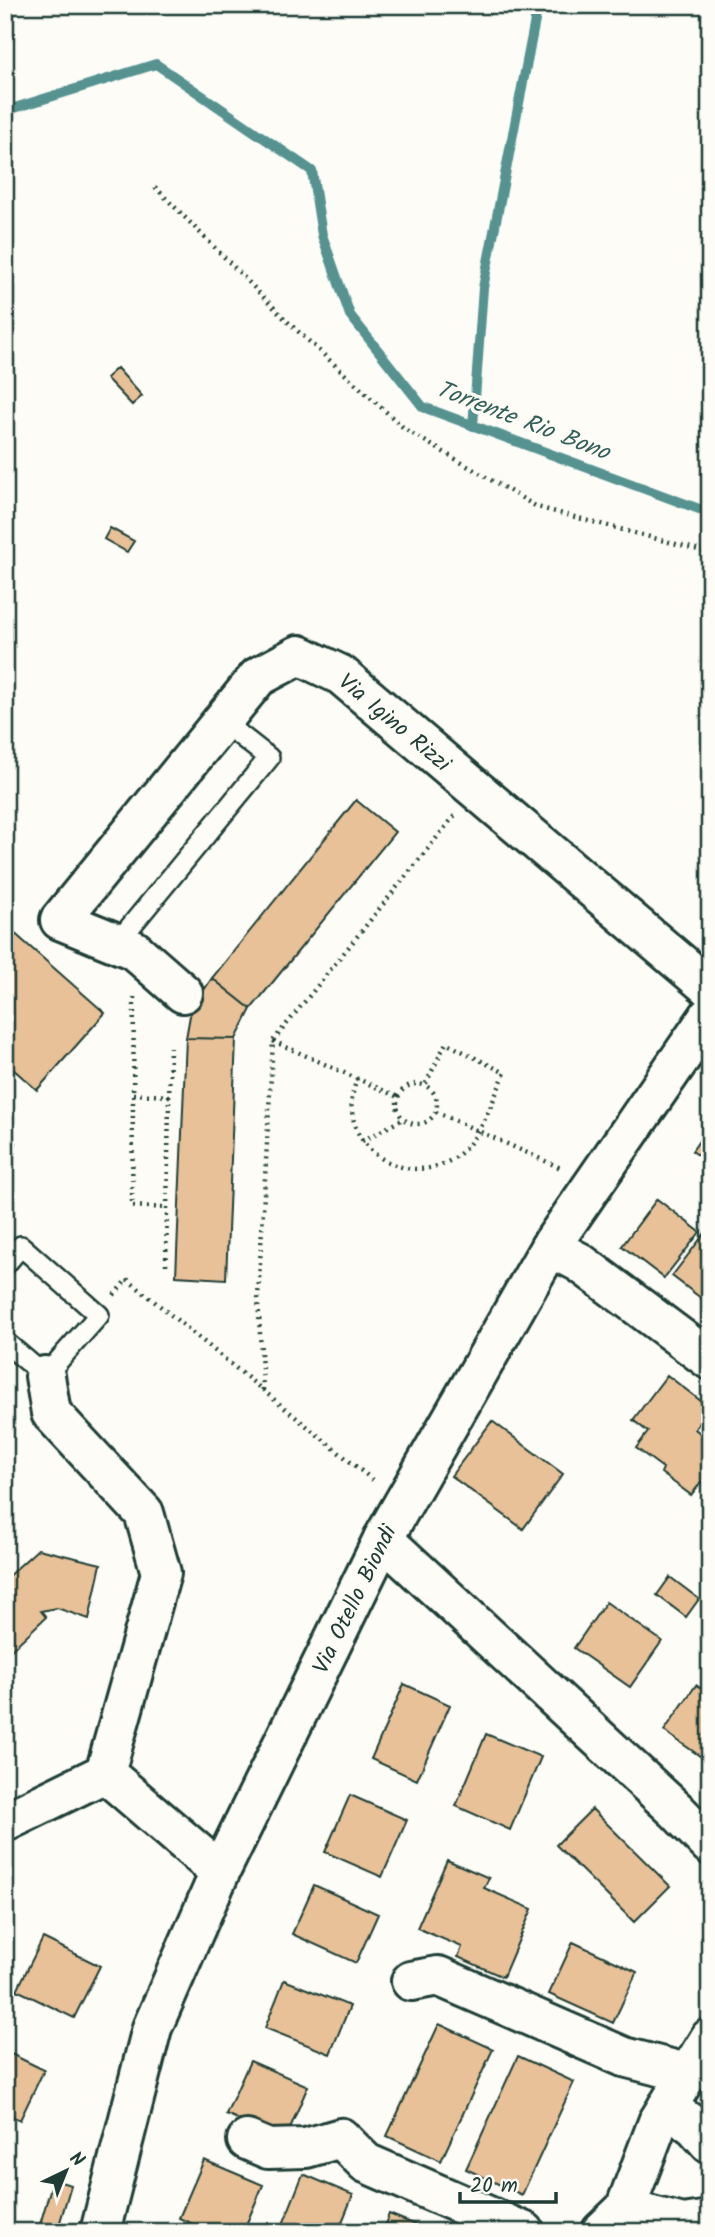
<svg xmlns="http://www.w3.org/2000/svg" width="715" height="2237" font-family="Kalam,sans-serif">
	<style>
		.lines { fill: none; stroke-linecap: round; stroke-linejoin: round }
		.stream { stroke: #549290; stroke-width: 10 }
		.building { fill: #e8c198; stroke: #1f3d34; stroke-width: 2 }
		.service-casing { stroke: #1f3d34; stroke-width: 24 }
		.minor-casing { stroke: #1f3d34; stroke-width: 44 }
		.tertiary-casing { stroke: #1f3d34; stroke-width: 44 }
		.path { stroke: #1f3d34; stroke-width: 4.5; stroke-dasharray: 2 5; stroke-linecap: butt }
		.service { stroke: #fdfcf7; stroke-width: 19 }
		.minor { stroke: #fdfcf7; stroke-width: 38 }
		.tertiary { stroke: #fdfcf7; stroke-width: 38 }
		.labels { text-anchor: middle; stroke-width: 7; stroke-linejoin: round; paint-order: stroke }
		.street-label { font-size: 23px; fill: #1f3d34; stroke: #fdfcf7 }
		.water-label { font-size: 24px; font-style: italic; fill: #35605a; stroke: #fdfcf7 }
	</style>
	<rect width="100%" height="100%" fill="#fdfcf7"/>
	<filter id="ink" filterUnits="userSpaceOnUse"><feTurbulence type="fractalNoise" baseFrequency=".0143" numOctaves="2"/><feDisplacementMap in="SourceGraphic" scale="14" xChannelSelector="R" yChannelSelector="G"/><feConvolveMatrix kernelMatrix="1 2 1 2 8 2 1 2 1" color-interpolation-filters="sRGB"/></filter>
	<g filter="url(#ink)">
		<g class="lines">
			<path class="stream" d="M5,111L156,64L312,171L322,235L350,315L423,407L710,513
				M473,426L483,288L538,5"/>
		</g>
		<path class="building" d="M117,368L142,396L132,405L106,378Z
			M110,528L134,541L127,552L104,539Z
			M356,800L395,832L251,1009L212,978Z
			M12,931L105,1013L37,1090L5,1062V939Z
			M212,978L251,1009L236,1039L186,1038L191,1010Z
			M186,1038L236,1039L226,1279L176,1276Z
			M710,1125V1163L692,1151Z
			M5,1133L16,1143L5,1155Z
			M657,1199L700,1232L664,1278L622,1246Z
			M708,1229L710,1230V1305L672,1276Z
			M667,1375L710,1408L695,1429L710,1441V1471L691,1495L661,1473L663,1468L636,1448L648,1432L633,1420Z
			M492,1421L563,1474L523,1529L451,1476Z
			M38,1549L101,1564L89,1619L57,1608L41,1611L46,1617L5,1656V1579Z
			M670,1577L699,1599L686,1617L657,1595Z
			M606,1602L662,1641L630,1687L574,1648Z
			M404,1684L450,1705L417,1780L371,1759Z
			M696,1685L710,1694V1763L664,1731Z
			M486,1734L541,1757L510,1830L456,1806Z
			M350,1795L407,1820L382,1877L325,1852Z
			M592,1809L670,1886L634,1922L556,1845Z
			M447,1860L489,1878L484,1888L532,1909L503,1977L458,1957L462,1947L417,1928Z
			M314,1885L378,1914L356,1963L292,1934Z
			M43,1938L100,1966L74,2018L17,1990Z
			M573,1942L637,1972L613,2023L549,1994Z
			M284,1980L350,2006L330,2054L265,2028Z
			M439,2024L493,2049L441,2161L387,2136Z
			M5,2051L44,2070L20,2120L5,2113Z
			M518,2056L574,2082L522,2195L466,2169Z
			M250,2061L308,2086L285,2140L226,2114Z
			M204,2160L263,2185L243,2232H211L179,2218Z
			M303,2174L353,2195L338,2232H280Z
			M53,2180L71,2185L57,2232L39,2228Z
			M389,2214L433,2232H382Z"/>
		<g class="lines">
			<g class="service-casing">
				<path id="service" d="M117,943L269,758L222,721
					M5,1265L21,1246L99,1315L45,1376L5,1342"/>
			</g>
			<g class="minor-casing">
				<path id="minor" d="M183,993L134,950L60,920L258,677L299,655L341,675L710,988
					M550,1247L579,1262L710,1360
					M45,1376L51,1413L144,1513L161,1573L105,1773L220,1872
					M383,1539L676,1810L710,1845
					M5,1822L105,1773
					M411,1981L438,1976L624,2057L686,2073
					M667,2107L694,2126L710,2144
					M247,2140L268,2149L306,2148L341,2138L366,2163L525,2232
					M625,2209L683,2224L710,2220
					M601,2232L625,2209L658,2122L710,2038"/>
			</g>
			<g class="tertiary-casing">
				<path id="tertiary" d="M100,2232L152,2028L220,1872L383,1539L550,1247L710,1015"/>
			</g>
			<path class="path" d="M155,187L290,324L406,430L537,507L710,553
				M134,997L132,1206L167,1208
				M273,1041L398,1097
				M357,1078C354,1089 350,1099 352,1110C356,1161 417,1186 457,1156C481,1138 493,1099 505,1073L446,1043L425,1085
				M397 1104a20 20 0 1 1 40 0a20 20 0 1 1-40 0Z
				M133,1094L170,1096
				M436,1112L563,1169
				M362,1141L403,1119
				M166,1265L170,1047
				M114,1295L127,1279L375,1482
				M263,1390L258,1297L273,1041L455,815"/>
			<use href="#service" class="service"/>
			<use href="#minor" class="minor"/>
			<use href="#tertiary" class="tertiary"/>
		</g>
	</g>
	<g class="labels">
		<g class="street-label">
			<text transform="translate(395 722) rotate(40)" y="8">Via Igino Rizzi</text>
			<text transform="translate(354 1599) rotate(-64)" y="8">Via Otello Biondi</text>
		</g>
		<g class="water-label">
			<text transform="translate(523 420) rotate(21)" y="8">Torrente Rio Bono</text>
		</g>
	</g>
	<rect width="715" height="2237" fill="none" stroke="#fdfcf7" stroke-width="28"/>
	<rect x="14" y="14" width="687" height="2209" fill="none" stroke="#1f3d34" stroke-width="2.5" filter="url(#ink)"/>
	<g transform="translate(66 2171) rotate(43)" stroke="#fdfcf7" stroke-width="5" paint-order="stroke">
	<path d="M0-5L12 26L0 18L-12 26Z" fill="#1f3d34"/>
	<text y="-10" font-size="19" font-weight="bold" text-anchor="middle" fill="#1f3d34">N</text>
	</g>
	<path d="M460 2192v10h96v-10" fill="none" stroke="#1f3d34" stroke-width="3.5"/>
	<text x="470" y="2192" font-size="21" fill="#1f3d34" stroke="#fdfcf7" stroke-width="5" paint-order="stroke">20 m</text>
</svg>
